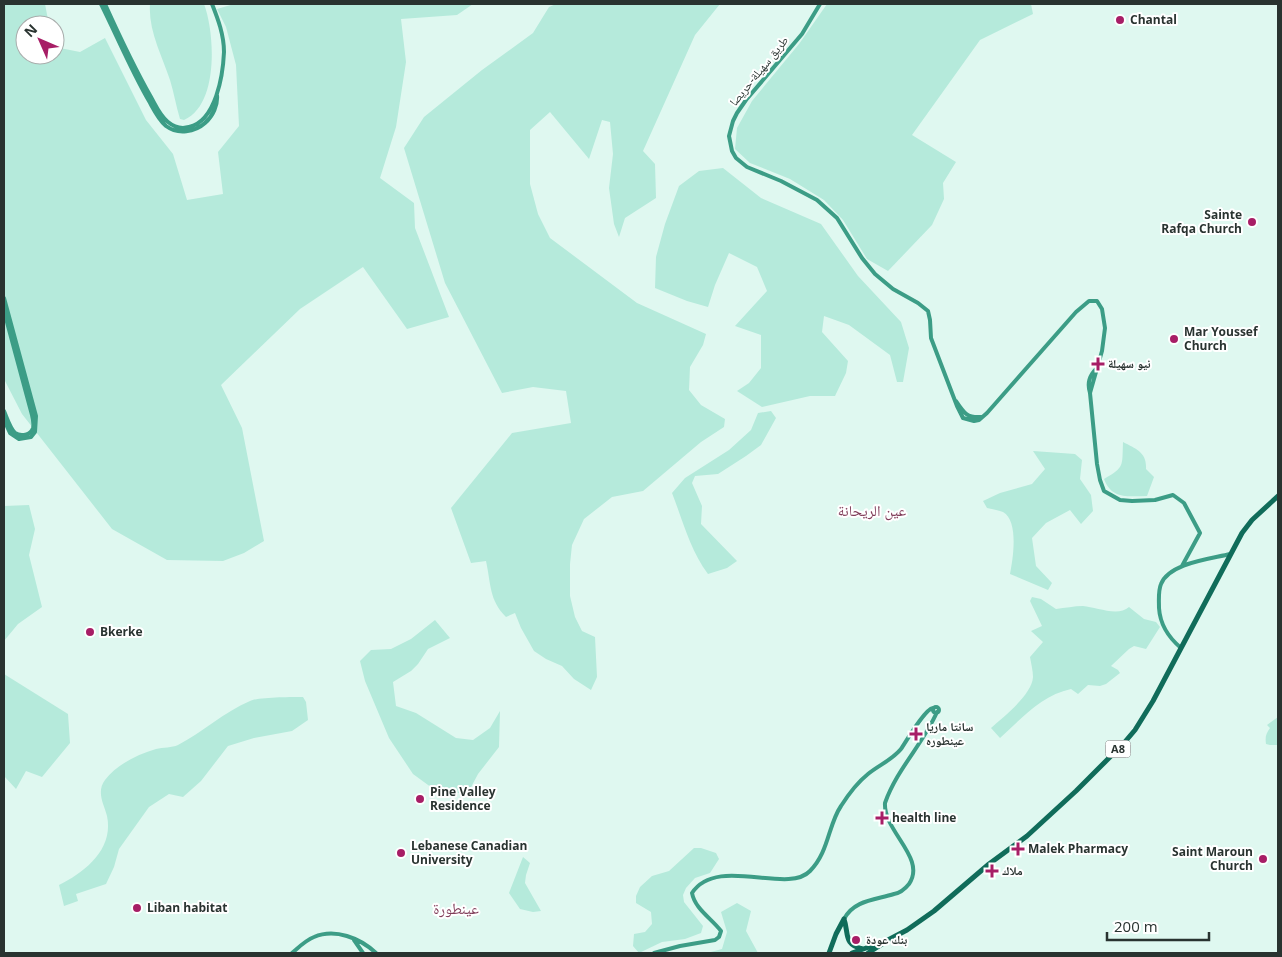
<svg xmlns="http://www.w3.org/2000/svg" width="1282" height="957" font-family="'Open Sans','Noto Naskh Arabic',sans-serif">
	<style>
		.green { fill: #b5eadb }
		.lines { fill: none; stroke-linecap: round; stroke-linejoin: round }
		.secondary { stroke: #3c9d86; stroke-width: 4 }
		.highway { stroke: #106c5a; stroke-width: 5 }
		.poi-dot { fill: #a71e66; stroke: #fff; stroke-width: 2 }
		.labels { text-anchor: middle; stroke-width: 4; stroke-linejoin: round; paint-order: stroke }
		.shield { fill: #fff; stroke: #69706e; stroke-width: 1 }
		.shield-label { font-size: 11px; font-weight: bold; fill: #293330 }
		.poi-label { font-size: 12px; font-weight: bold; fill: #293330; stroke: #fff; text-anchor: start }
		.street-label { font-size: 12px; fill: #293330; stroke: #fff }
		.quarter-label { font-size: 15px; fill: #813d5a; stroke: #fff }
	</style>
	<rect width="100%" height="100%" fill="#dff8f0"/>
	<path class="green" d="M4,4H45L49,25H25V55H55V47L80,52L105,38L146,120L173,154L187,200L223,194L218,152L239,126L236,65L226,27L217,9L234,4H473L457,15L401,19L406,62L396,127L380,178L414,203L415,228L449,317L407,329L363,267L300,309L221,385L242,428L264,541L244,553L223,561L167,560L112,529L22,414L4,379Z
		M150,4H204C215,33 219,105 184,120L180,119C176,106 174,93 170,80C162,56 148,30 150,4Z
		M556,4H720L695,35L643,151L655,164L656,198L625,218L619,237L614,224L609,188L613,154L610,122L602,120L589,159L550,112L530,130V184L538,214L550,238L637,303L706,334L703,345L690,367L689,390L701,405L725,419L724,427L701,442L643,491L612,497L584,519L572,545L570,564V596L575,617L582,631L595,637L597,677L591,690L574,679L562,666L546,659L534,651L521,628L515,613L506,617C489,600 491,584 486,561L471,563L451,508L512,433L571,423L566,391L533,387L502,393L445,283L404,148L424,117L482,70L533,33L549,7Z
		M827,4H1031L1033,14L980,40L912,135L956,162L943,183L944,199L932,225L888,271L867,259L843,220L824,200L790,179L750,163L735,149L737,128L752,101L799,44Z
		M723,168L761,198L821,224L858,276L901,322L909,348L903,382H897L890,355L849,325L824,316L822,332L848,361L846,373L835,396H810L762,407L737,391L749,383L761,368V335L735,326L767,291L757,267L729,253L715,285L708,307L687,301L655,288L656,257L665,224L679,186L699,171Z
		M771,411L776,418L761,445L746,456L718,474L695,476L692,483L702,506L701,524L737,561L727,568L708,574C690,550 683,521 672,493L685,478L729,450L751,430L758,413Z
		M1123,442C1136,449 1147,452 1146,469L1154,477L1147,496C1128,496 1112,500 1104,479C1125,467 1122,466 1123,442Z
		M1033,451L1075,454L1082,460L1080,479L1091,495L1093,511L1081,524L1070,510L1046,523L1032,538L1036,566L1052,583L1048,590L1010,574C1013,559 1019,521 1003,512C998,510 992,509 987,508L983,501L1000,493L1032,484L1045,469Z
		M29,505L35,529L29,555L42,607L18,624L4,641V506Z
		M1032,597L1041,599L1056,609C1065,608 1074,606 1083,606C1096,607 1118,617 1129,607L1144,619L1156,622L1160,627L1146,649L1134,646L1129,649L1111,666L1118,670L1120,673L1106,684L1100,686L1088,685L1078,694L1071,689C1042,695 1021,719 1000,738L991,728C1003,717 1032,695 1033,677C1033,671 1031,663 1030,657L1043,642L1031,631L1042,626L1030,601Z
		M435,620L450,638L428,649L418,664L411,671L393,682L396,706L416,713L456,738L473,740L490,728L500,711L499,747L478,774L468,793H439L413,774L389,738L365,681L360,661L371,650L391,649L411,639Z
		M4,674L68,714L70,743L42,777L26,771L16,789L4,776Z
		M303,697L306,702L308,720L292,731L254,738L228,746L201,781L183,797L169,794L149,807L119,849L114,867L106,884L76,894L78,901L64,906L59,885C85,872 114,849 107,816C104,804 96,792 105,780C116,765 138,754 156,749C163,747 172,748 178,745C203,732 224,712 250,701C259,697 291,697 303,697Z
		M1278,717V745H1270L1266,744C1265,736 1266,734 1270,728L1267,725Z
		M694,848H701L716,853L719,859L710,873L695,878L686,888L683,895L684,902L703,926L701,933L685,939L662,942L639,953L633,946L634,934L645,932L652,924L651,912L636,903V896L640,887L652,876L669,871Z
		M523,857L530,863L526,875L525,883L541,911L533,912L520,909L509,893Z
		M737,903L751,911L746,931L758,953H707L722,949L727,932L721,912Z"/>
	<g class="lines">
		<path class="secondary" d="M101,4C117,36 131,70 149,101C154,110 158,119 166,126C178,135 195,132 205,123C213,116 218,105 217,95
			M105,4C119,35 134,67 151,97C156,106 160,116 168,122C174,127 182,129 189,127C216,121 223,75 224,52C224,35 218,19 212,4
			M820,4L802,34L746,100L737,113L733,121L729,136L732,151L736,158L747,167L781,181L817,200L837,218L862,258L875,274L893,289L918,303L928,311L930,320L931,338L957,406L963,418L974,421L979,420L987,413L1076,312L1089,301H1097L1102,309L1105,328L1102,351L1090,393
			M4,298L36,416L35,432L31,437L19,439L10,433L4,420
			M4,311L32,415C33,419 34,424 33,428C31,435 21,437 15,433C10,428 7,418 4,411
			M1097,368C1089,376 1087,383 1090,393L1097,464L1100,480L1104,491L1120,500L1132,501L1155,500L1173,495L1184,503L1200,533L1182,566
			M956,401C964,413 967,418 981,417
			M1181,648C1168,637 1160,624 1159,608C1159,600 1158,591 1161,584C1169,563 1210,559 1230,554
			M933 710a3 3 0 1 1 6 0a3 3 0 1 1-6 0Z
			M844,919C854,900 875,900 894,894C900,893 905,889 909,884C927,858 883,831 885,803C897,769 923,744 937,712
			M354,940L363,953
			M292,953C299,947 306,940 314,937C335,928 360,938 376,953
			M654,953L680,946L715,940L719,937L721,931C711,918 695,909 692,893C717,855 787,895 810,871C829,852 828,825 841,806C848,795 858,782 868,774C879,765 892,760 901,749C907,740 925,709 933,708"/>
		<path class="highway" d="M844,919C849,933 843,945 863,949
			M829,953L836,934L844,919
			M852,953L886,941L907,930L934,911L989,864L1027,836L1076,791L1124,743L1135,730L1153,701L1242,533L1252,520L1278,496
			M868,953L884,943"/>
	</g>
	<g class="poi-dot">
		<circle cx="1120" cy="20" r="5"/>
		<circle cx="1252" cy="222" r="5"/>
		<circle cx="1174" cy="339" r="5"/>
		<path d="M1095.5 356.5h5v5h5v5h-5v5h-5v-5h-5v-5h5z"/>
		<circle cx="90" cy="632" r="5"/>
		<path d="M913.5 726.5h5v5h5v5h-5v5h-5v-5h-5v-5h5z"/>
		<circle cx="420" cy="799" r="5"/>
		<path d="M879.5 810.5h5v5h5v5h-5v5h-5v-5h-5v-5h5z"/>
		<path d="M1015.5 841.5h5v5h5v5h-5v5h-5v-5h-5v-5h5z"/>
		<circle cx="401" cy="853" r="5"/>
		<circle cx="1263" cy="859" r="5"/>
		<path d="M989.5 863.5h5v5h5v5h-5v5h-5v-5h-5v-5h5z"/>
		<circle cx="137" cy="908" r="5"/>
		<circle cx="856" cy="940" r="5"/>
	</g>
	<g class="labels">
		<rect class="shield" x="1105.5" y="740.5" width="25" height="17" rx="4"/>
		<g class="shield-label">
			<text x="1118" y="753">A8</text>
		</g>
		<g class="poi-label">
			<text x="1130" y="24">Chantal</text>
			<text x="1242" y="219" text-anchor="end">Sainte<tspan x="1242" dy="14">Rafqa Church</tspan></text>
			<text x="1184" y="336">Mar Youssef<tspan x="1184" dy="14">Church</tspan></text>
			<text x="1108" y="368">نيو سهيلة</text>
			<text x="100" y="636">Bkerke</text>
			<text x="926" y="731">سانتا ماريا<tspan x="926" dy="14">عينطوره</tspan></text>
			<text x="430" y="796">Pine Valley<tspan x="430" dy="14">Residence</tspan></text>
			<text x="892" y="822">health line</text>
			<text x="411" y="850">Lebanese Canadian<tspan x="411" dy="14">University</tspan></text>
			<text x="1028" y="853">Malek Pharmacy</text>
			<text x="1253" y="856" text-anchor="end">Saint Maroun<tspan x="1253" dy="14">Church</tspan></text>
			<text x="1002" y="875">ملاك</text>
			<text x="147" y="912">Liban habitat</text>
			<text x="866" y="944">بنك عودة</text>
		</g>
		<g class="street-label">
			<text transform="translate(759 71) rotate(-51)" y="4">طريق سهيلة-حريصا</text>
		</g>
		<g class="quarter-label">
			<text x="872" y="516">عين الريحانة</text>
			<text x="456" y="914">عينطورة</text>
		</g>
	</g>
	<rect width="1282" height="957" fill="none" stroke="#293330" stroke-width="10"/>
	<g transform="translate(40 40) rotate(315)"><circle r="24" fill="#ffffff" stroke="#a9adac"/>
	<path d="M0-4L9 19L0 12L-9 19Z" fill="#a71e66"/>
	<text y="-8" font-size="14" font-weight="bold" text-anchor="middle" fill="#293330">N</text>
	</g>
	<path d="M1107 932v8h102v-8" fill="none" stroke="#293330" stroke-width="2.5"/>
	<text x="1114" y="932" font-size="15" fill="#293330" stroke="#ffffff" stroke-width="4" paint-order="stroke">200 m</text>
</svg>
